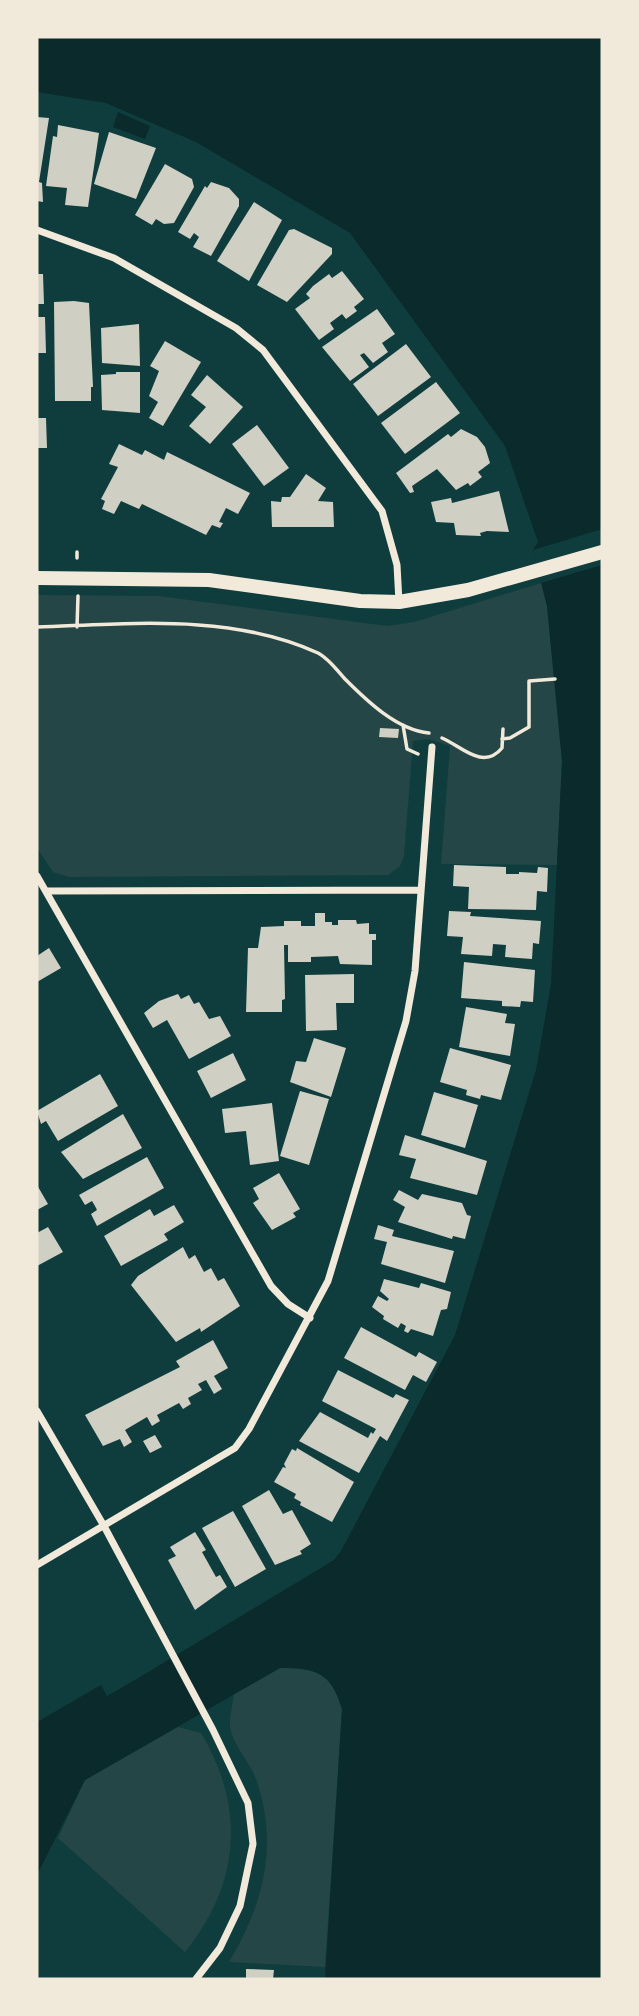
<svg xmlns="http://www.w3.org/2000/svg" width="639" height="2016" font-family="Barlow,sans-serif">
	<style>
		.green { fill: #244646 }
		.water { fill: #0a2a2b }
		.pier { fill: #0f3d3e }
		.building { fill: #cfcfc3 }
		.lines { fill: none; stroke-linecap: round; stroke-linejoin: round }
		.path { stroke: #f1e9da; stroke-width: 3.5 }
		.minor { stroke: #f1e9da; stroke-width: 7 }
		.secondary { stroke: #f1e9da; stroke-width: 14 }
	</style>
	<rect width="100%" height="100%" fill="#0f3d3e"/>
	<path class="green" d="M541,583L547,606L562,761L557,865L441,864L450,746L428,739L413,741L404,856L400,866L388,875L69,877L53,872L37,848V595L158,596L387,626L414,622Z
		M280,1668C316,1668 331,1672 342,1709L325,1967L229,1962C264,1904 279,1844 256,1779C250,1762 232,1744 230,1726C229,1717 233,1704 234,1694Z
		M178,1727L201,1733C246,1808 240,1884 185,1952L58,1838L85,1780Z"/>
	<path class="water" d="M37,37H602V1979H325L342,1709C331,1672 316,1668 280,1668L85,1780L37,1875V1722L101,1685L107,1696L135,1680L334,1560L341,1551L455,1335L536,1070L551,984L562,761L547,606L533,550L538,542L505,446L350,233L196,142L106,103L37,92Z
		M118,112L150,126L145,139L113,127Z"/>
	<path class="pier" d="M602,529V565L541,583L533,550Z"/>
	<path class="building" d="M37,117L49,118L39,182L42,183L43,202L37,201Z
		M58,125L99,133L88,207L65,205L67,188L46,186L53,136L57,137Z
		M109,132L156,148L136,199L94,184Z
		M165,164L192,179L194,187L174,223L164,224L156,219L152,225L135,215Z
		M211,182L229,188L239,199V206L211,256L193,247L199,237L194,233L190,239L178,232L205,186L207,188Z
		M254,202L282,220L249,281L217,261Z
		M294,229L332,248V254L287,302L257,285L289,230Z
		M342,271L364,299L354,307L357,311L346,319L342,314L330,323L334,329L319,340L295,309L310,298L306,294L313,286L329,274L332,278Z
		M37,274H43L44,304H37Z
		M74,301L89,303L93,387H91V401H55L54,302Z
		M377,309L395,334L382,343L388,352L373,363L364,353L360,355L369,367L350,381L322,347Z
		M37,317H45L46,353H37Z
		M139,324L140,366L102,363L101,328Z
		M165,341L201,362L163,426L149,418L158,402L149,396L159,371L150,366Z
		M406,344L431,377L378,416L353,384Z
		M116,372H140V413L102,410L101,375L116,374Z
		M207,375L243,407L210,444L189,426L206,407L191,395Z
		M436,382L460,413L405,454L381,423Z
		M37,418H46L47,448H37Z
		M257,425L289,468L264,486L232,444Z
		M461,429L477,437L485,447L490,463L478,472L482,477L470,486L468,483L456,490L437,469L412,486L414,492L410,493L396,473L448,434L451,437Z
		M119,444L142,455L145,450L164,460L167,452L250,493L238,514L226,508L219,522L223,523L220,528L212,525L206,535L142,504L139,509L121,501L114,514L102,509L105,501L101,499L118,467L109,464Z
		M306,474L326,488L318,501L333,502L334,527H272L271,501L281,502L282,497H290Z
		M499,491L509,532L487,531L480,533L481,536L456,535L454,523L436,522L431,502L451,498L452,503Z
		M380,728L399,729L398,738L379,737Z
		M454,865L506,867V874H519V872L537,873L538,867L548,868L547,892L537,891L536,910L468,909L469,887L453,886Z
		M449,911L471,912L470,916L541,921L539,944L533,943L532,959L505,957L506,945L493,944L492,956L461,954L463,937L447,936Z
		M315,913H325V922H332V925H338V920H356L357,924L369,923V934H376V940H372V965L340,964L338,956L311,957V962H288V945H284L285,999L282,1000V1012H246L248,948H258L261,927L284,926V921H301V926H315Z
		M49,948L61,968L37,982V956Z
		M464,962L535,970L533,1002L521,1001L520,1007L502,1006V1001L461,998Z
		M354,974V1003H336L337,1030L306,1031L305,975Z
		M178,994L181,999L189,995L194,1004L199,1002L209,1019L220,1016L231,1036L189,1059L167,1020L153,1028L144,1013L159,1001Z
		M466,1007L507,1014L505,1023L515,1024L510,1056L459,1047Z
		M314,1038L346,1048L331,1097L290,1082L296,1061L306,1062Z
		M450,1048L511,1065L501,1100L481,1095L480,1099L466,1095L467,1090L440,1082Z
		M233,1053L246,1080L211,1098L197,1071Z
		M100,1074L118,1106L58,1141L46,1121L41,1124L37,1111Z
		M300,1091L329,1099L309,1165L280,1156Z
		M434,1092L478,1105L465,1148L421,1135Z
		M272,1103L279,1161L250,1165L246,1131L225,1133L222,1109Z
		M123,1114L142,1148L83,1179L61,1152Z
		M405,1135L487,1161L477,1195L410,1178L416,1159L399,1155Z
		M147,1157L164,1188L97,1226L91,1214L97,1210L95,1206L92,1201L85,1205L79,1195Z
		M279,1173L300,1209L293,1213L296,1217L272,1230L253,1203L259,1199L253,1188Z
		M37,1185L48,1204L37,1210Z
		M399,1190L418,1200L422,1194L462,1203L467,1215L471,1216L465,1239L453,1236L452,1239L398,1222L405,1207L393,1200Z
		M174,1205L184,1222L164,1234L168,1240L121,1266L104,1236L150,1209L154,1216Z
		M378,1225L394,1230L392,1236L454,1251L445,1283L381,1264L387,1242L374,1239Z
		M48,1227L63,1252L37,1266V1233Z
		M183,1247L189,1259L195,1255L204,1272L211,1268L218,1281L224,1278L240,1306L201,1332L200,1328L176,1342L131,1285L138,1276Z
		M384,1279L419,1288L421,1283L451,1292L447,1309L441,1310L433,1336L411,1329L408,1333L404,1331L406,1326L401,1323L398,1328L383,1319L384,1316L372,1307L378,1296L387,1301L389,1299L380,1291Z
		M361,1327L416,1357L419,1352L437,1362L426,1382L413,1375L405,1390L344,1358Z
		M213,1340L228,1368L214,1376L222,1389L214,1394L206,1380L198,1384L202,1390L188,1398L191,1404L183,1409L179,1403L157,1415L160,1421L152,1426L147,1417L125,1430L132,1442L124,1447L120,1439L103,1446L85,1415L180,1367L176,1361Z
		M338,1370L393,1398L396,1394L409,1400L387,1441L380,1436L359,1473L299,1441L320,1412L368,1438L371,1432L373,1434L376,1429L322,1401Z
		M155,1435L162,1447L150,1453L143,1441Z
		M297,1448L354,1482L332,1522L300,1505L301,1502L294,1498L296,1494L274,1482L283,1467L286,1468L284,1464L292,1449L296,1451Z
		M269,1490L283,1514L292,1510L311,1544L300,1551L302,1554L275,1565L242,1506Z
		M233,1511L266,1569L235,1587L202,1528Z
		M195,1532L206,1550L202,1552L216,1577L220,1575L227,1587L195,1610L168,1560L176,1556L170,1547Z
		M246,1969L274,1970L273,1979H246Z"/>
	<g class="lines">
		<path class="path" d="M77,552V558
			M37,627C129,624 231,613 318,653C328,658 337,670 345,679C367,701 397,730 429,733
			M77,627L78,596
			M403,725L407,749L418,754
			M442,738C461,746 483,771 502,748L503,729
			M502,739L510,738L529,727V681L555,679"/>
		<path class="minor" d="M37,230L114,258L236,328L263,350L382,511L397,565L399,602
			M37,876L271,1286L288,1304L310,1318
			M46,891L421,890
			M37,1411L104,1526L213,1730L248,1803L253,1844L240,1906L220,1948L196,1979
			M37,1565L235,1448L249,1429L328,1281L406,1021L415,971L432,747"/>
		<path class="secondary" d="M37,578L209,580L360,601L399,602L468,590L602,552"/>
	</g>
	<rect width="639" height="2016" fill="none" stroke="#f1e9da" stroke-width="77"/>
</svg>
